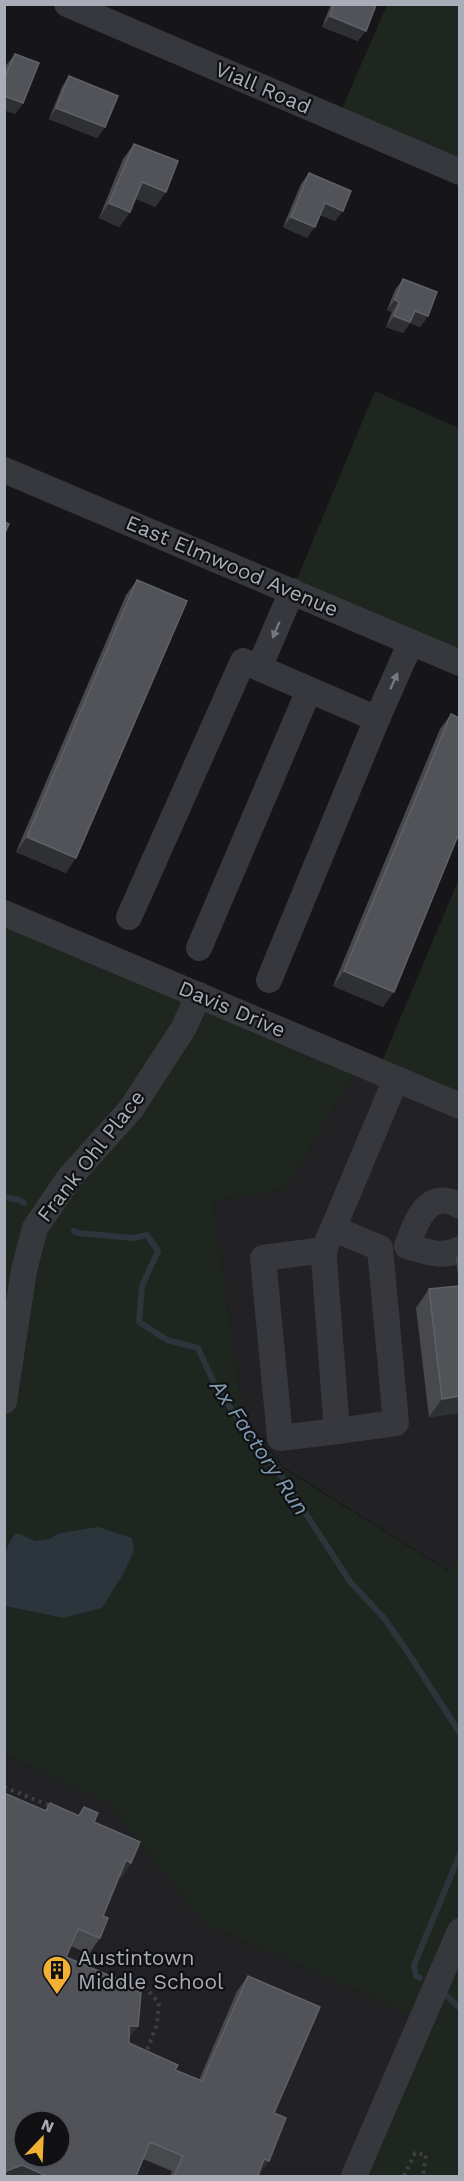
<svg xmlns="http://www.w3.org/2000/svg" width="464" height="2181" font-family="'Work Sans',sans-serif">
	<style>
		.built { fill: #222225; fill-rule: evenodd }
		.green { fill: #1e261f }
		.water { fill: #2c353c }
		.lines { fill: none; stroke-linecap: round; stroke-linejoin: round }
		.stream { stroke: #2c353c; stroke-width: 6 }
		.path { stroke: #3d3f44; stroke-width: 4; stroke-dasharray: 3 4.5; stroke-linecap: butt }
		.minor { stroke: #37383d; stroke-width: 26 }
		.wall { fill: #47494d }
		.shaded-wall { fill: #2f3033 }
		.building { fill: #525359; stroke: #5f6168; stroke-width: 1.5; fill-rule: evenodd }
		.oneway { fill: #757881 }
		.labels { text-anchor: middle; stroke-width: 4.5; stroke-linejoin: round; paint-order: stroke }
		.street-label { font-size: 21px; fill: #a8adb8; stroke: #111113 }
		.poi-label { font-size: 21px; fill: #a8adb8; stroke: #111113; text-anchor: start }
		.water-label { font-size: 22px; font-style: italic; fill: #7f9bb3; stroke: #111113 }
	</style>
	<rect width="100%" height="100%" fill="#161618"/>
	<path class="built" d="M360,1064L459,1106L460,1558L449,1571L283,1467L243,1414L213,1201L285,1190Z
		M5,1755L109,1804L204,1924L422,2019L354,2176H5ZM24,2121H60V2157H24Z"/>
	<path class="green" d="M387,5H459V172L337,120Z
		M375,391L459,428V663L292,591Z
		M458,881H459V1106L378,1071Z
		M5,913L360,1064L285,1190L213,1201L243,1414L283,1468L448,1571L459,1558V2176H354L422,2019L204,1924L109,1804L5,1755V1606L63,1618L60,1533L49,1539L5,1550Z"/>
	<path class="water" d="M98,1527L132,1538L134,1551L123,1574L102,1608L63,1618L5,1606C4,1585 0,1545 17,1533L35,1541L49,1539L60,1533Z"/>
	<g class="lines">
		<path class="stream" d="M4,1197L19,1200L24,1203
			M74,1231L78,1233L133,1238L147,1235L158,1251L142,1286L139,1322L167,1340L198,1348L214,1383L242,1425L284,1480L351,1583L384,1618L405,1648L460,1733
			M420,1978L416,1976L414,1965L460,1854
			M447,1996L460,2008"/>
		<path class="path" d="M4,1787L51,1806
			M116,1981L120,1979L144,1986L159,2003L157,2024L146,2053L143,2054
			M404,2176L415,2153L426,2155L423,2176"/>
		<path class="minor" d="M67,4L460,172
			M4,470L460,663
			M259,668L292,591
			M377,719L411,642
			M4,913L460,1106
			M129,917L243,661L377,719L269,980
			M199,948L309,690
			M460,1206C427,1187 416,1222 407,1246C425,1251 442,1259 460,1249
			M334,1229L380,1248L396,1423L337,1431L324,1259V1250L396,1079
			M324,1250L263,1258L280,1438L337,1431
			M4,1401L24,1270L35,1228L69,1178L131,1109L183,1029L199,995
			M354,2176L460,1931"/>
	</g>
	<path class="wall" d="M331,4L376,5L358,41L322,27Z
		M15,54L23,103L15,114L4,110V71L7,64Z
		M69,76L105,127L97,138L49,119L62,87Z
		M134,144L166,192L155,207L135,198L130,212L119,227L99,218L123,159Z
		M309,173L335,221L320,215L307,238L283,227L301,184Z
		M403,279L428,316L420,327L410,323L403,333L386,327L392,312L387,310L395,290Z
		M137,580L66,873L16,852L126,595Z
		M451,714L383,1007L333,986L440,729Z
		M459,1254V1284L456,1259Z
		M429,1289L459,1413L429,1417L416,1308Z
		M50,1803L78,1815L84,1807L94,1822L131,1863L121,1878L119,1877L103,1916L100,1938L89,1954L71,1946L66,1957L128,1987L138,2026L129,2038V2043L175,2070L199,2080L237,1991L248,1976L274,2113L259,2175L262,2176H170L172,2171L143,2159L4,2176L45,1810Z"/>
	<path class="shaded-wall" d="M330,16L366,31L358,41L322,27Z
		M4,96L23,103L15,114L4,110Z
		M56,108L105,127L97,138L49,119Z
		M142,182L166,192L155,207L131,197Z
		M109,203L130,212L119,227L99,218Z
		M325,203L343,211L335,221L318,214Z
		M291,217L315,227L307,238L283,227Z
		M395,300L399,302L392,312L387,310Z
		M415,311L428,316L420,327L410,323L403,333L386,327L394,316Z
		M27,837L76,858L66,873L16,852Z
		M344,971L394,992L383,1007L333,986Z
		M459,1396V1413L429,1417L442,1399Z
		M126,1860L131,1863L121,1878L116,1876Z
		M129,2026H138L127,2041Z
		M264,2159L269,2161L258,2176L254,2175Z
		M22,2165L47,2176H4V2172Z"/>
	<path class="building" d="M334,4H376V5L366,31L330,16Z
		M15,54L39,63L23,103L4,96V79Z
		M69,76L118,96L105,127L56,108Z
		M134,144L178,161L166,192L142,182L130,212L109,203Z
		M309,173L351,191L343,211L325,203L315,227L291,217Z
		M403,279L437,292L428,316L415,311L410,322L394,316L399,302L395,300Z
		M4,522L9,524L4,535Z
		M137,580L187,601L76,858L27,837Z
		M451,714L459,718V833L394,992L344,971Z
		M459,1286V1396L442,1399L429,1289Z
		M4,1793L46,1811L50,1803L79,1816L84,1807L98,1813L94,1822L140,1842L131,1863L126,1860L103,1916L108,1918L100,1938L78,1929L66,1957L129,1984L128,1987L141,1993L138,2026H129V2043L178,2065L175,2070L202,2081L248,1976L320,2007L274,2113L286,2118L269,2161L264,2159L258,2175L262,2176H174L183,2156L150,2142L136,2176H47L22,2165L4,2172ZM24,2121H60V2157H24Z"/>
	<defs><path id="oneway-solid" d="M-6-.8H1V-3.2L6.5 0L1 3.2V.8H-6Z" transform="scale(1.5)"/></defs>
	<g class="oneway">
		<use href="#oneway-solid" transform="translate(276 630) rotate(113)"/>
		<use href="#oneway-solid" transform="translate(394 681) rotate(-66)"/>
	</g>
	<defs>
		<g id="building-pin" transform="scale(1.5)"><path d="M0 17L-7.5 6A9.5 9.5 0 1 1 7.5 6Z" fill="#f2b134" stroke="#111113"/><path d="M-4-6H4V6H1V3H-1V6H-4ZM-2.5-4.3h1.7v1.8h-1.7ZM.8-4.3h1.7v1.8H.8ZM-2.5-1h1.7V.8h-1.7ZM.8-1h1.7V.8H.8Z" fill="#111"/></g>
	</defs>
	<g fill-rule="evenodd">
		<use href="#building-pin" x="57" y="1970"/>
	</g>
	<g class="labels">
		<g class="street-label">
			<text transform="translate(263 88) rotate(23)" y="7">Viall Road</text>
			<text transform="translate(232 566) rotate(23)" y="7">East Elmwood Avenue</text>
			<text transform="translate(232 1009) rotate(23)" y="7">Davis Drive</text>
			<text transform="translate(91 1156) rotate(-52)" y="7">Frank Ohl Place</text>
		</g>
		<g class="poi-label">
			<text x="78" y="1965">Austintown<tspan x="78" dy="24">Middle School</tspan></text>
		</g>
		<g class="water-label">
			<text transform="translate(260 1447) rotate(56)" y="8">Ax Factory Run</text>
		</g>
	</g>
	<rect width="464" height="2181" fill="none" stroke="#a8adb8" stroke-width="12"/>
	<g transform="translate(42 2139) rotate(23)"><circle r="28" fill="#111113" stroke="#4d4f55" stroke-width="1.5"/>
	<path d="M0-4.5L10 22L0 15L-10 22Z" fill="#f2b134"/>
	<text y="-9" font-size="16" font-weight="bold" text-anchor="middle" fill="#a8adb8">N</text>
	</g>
</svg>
